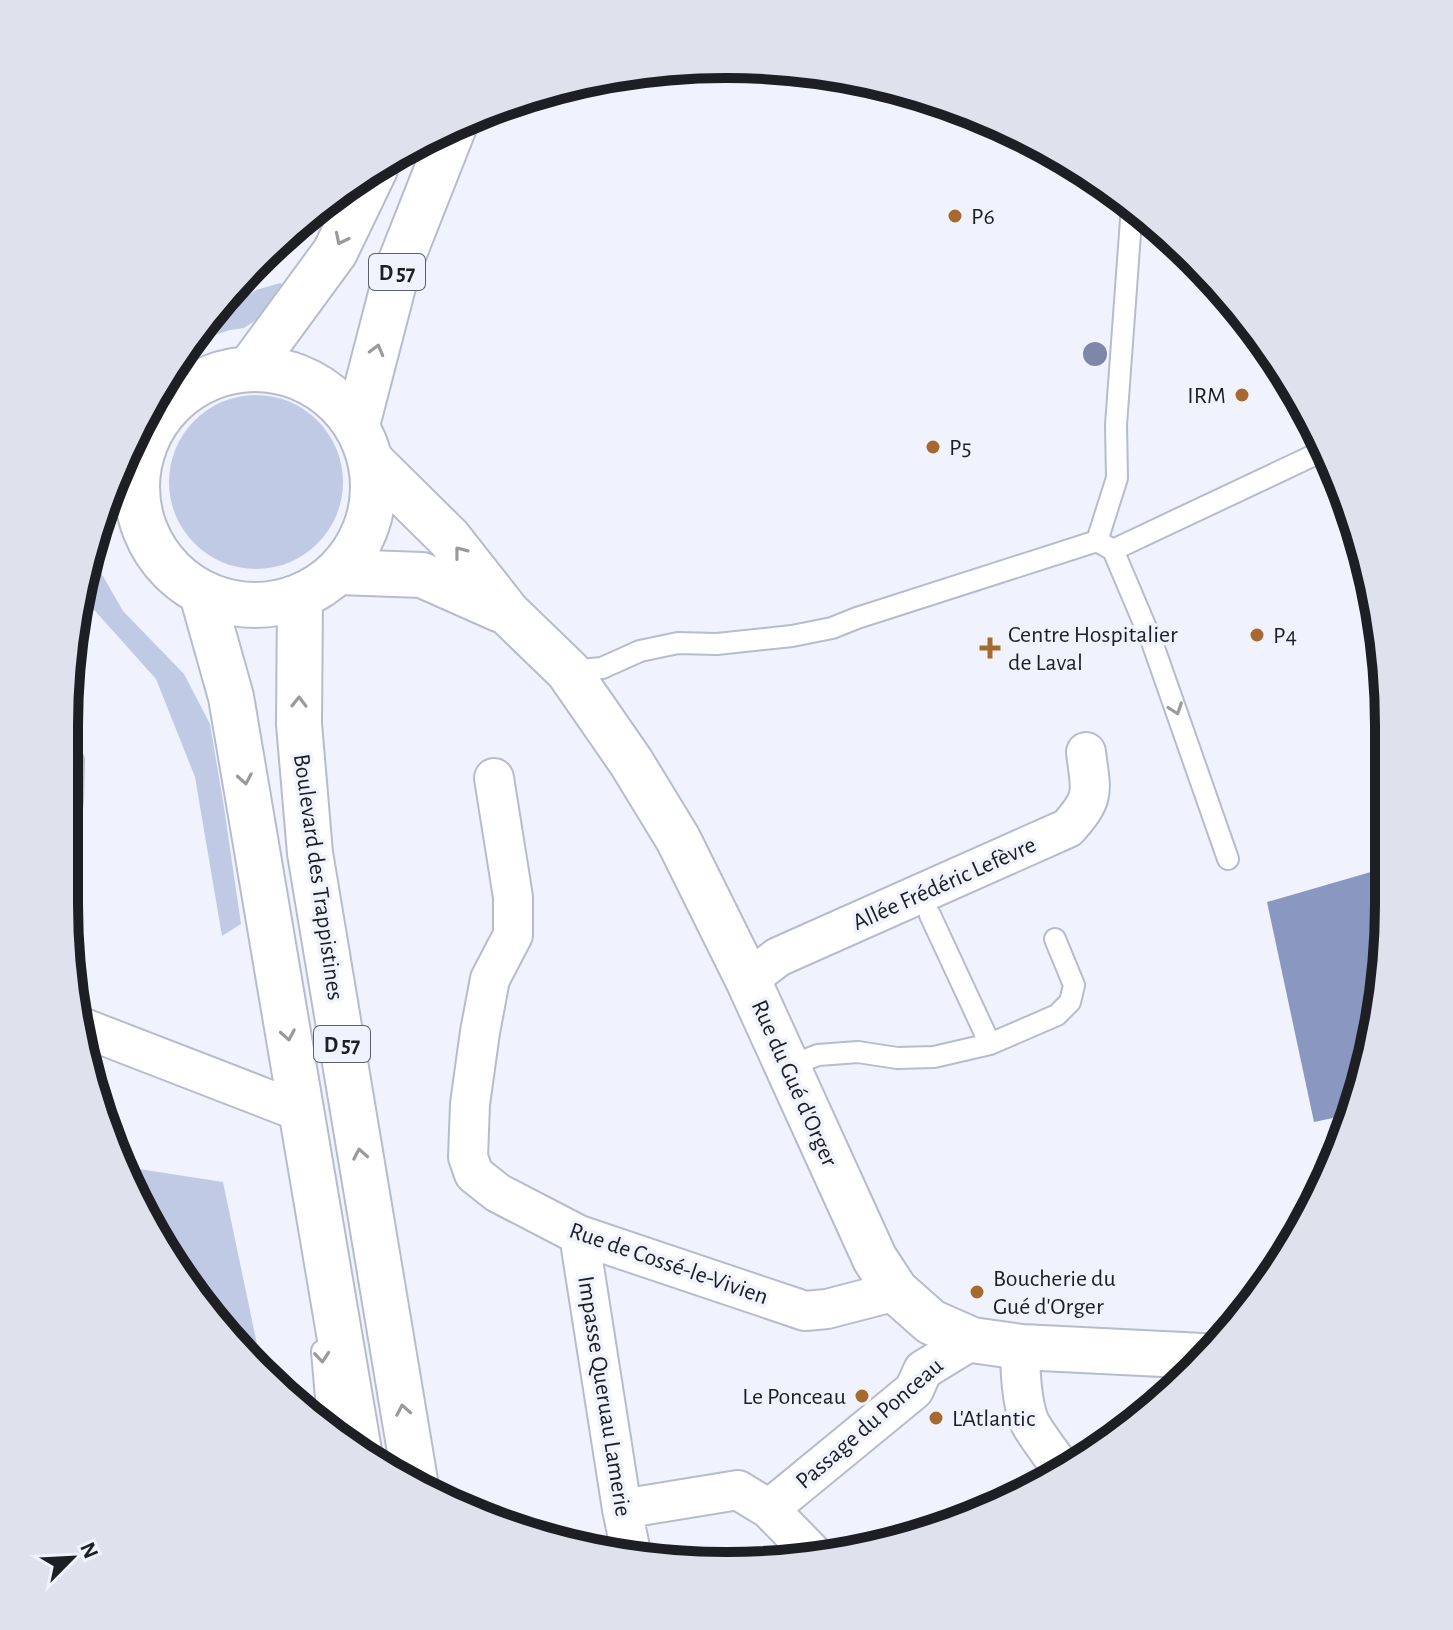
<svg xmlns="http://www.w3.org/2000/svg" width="1453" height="1630" font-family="'Alegreya Sans',sans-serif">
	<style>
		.green { fill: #c1cae4 }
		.water { fill: #8a98c1 }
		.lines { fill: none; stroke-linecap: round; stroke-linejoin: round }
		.lane-casing { stroke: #b6bccc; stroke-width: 24 }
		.street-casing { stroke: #b6bccc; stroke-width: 42 }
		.secondary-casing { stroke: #b6bccc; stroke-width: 48 }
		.primary-casing { stroke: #b6bccc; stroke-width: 48 }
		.lane { stroke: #fff; stroke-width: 20 }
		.street { stroke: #fff; stroke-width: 38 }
		.secondary { stroke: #fff; stroke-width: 44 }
		.primary { stroke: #fff; stroke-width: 44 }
		.tree { fill: #7f87a8 }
		.oneway { stroke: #999a9d }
		.poi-dot { fill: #a7692f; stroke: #f0f3fd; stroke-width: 3 }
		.labels { text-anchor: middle; stroke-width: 7; stroke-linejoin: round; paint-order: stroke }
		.shield { fill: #f0f3fd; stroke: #5c5f66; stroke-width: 2 }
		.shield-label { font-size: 22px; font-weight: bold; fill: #1d1f25 }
		.poi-label { font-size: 24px; fill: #1d1f25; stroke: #f0f3fd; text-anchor: start }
		.street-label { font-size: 24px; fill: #1d1f25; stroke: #f0f3fd }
		.rim { fill: none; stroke: #1d1f25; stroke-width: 10 }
	</style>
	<rect width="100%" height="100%" fill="#f0f3fd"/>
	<path class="green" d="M280,283L285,286L261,317L244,328L230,330L189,344L206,321L236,305L256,290Z
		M169 482a87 87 0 1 1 174 0a87 87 0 1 1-174 0Z
		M92,557L123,611L184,674L210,724L224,807L241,924L222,936L195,777L156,679L79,593Z
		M126,1167L223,1182L262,1368L201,1307L132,1196L128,1183Z"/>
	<path class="water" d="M1388,867V947L1366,1075L1352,1114L1314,1122L1267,902Z"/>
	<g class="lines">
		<g class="lane-casing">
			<path id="lane" d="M1097,541L1113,550L1152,642L1228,859
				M1113,550L1327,449
				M568,671L602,668L640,651L678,643L717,644L792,636L832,628L857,618L1097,541L1117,478L1116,425L1132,206
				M66,854L72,800L73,760L70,755
				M930,915L990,1044
				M787,1067L818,1055L858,1052L897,1058L934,1057L990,1044L1057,1015L1070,1002L1074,985L1055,939
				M322,1351L329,1433"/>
		</g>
		<g class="street-casing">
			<path id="street" d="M494,778L513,897V935L490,979L480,1032L470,1104L468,1157L474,1174L498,1193L579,1235L805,1311L827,1309L896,1291
				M748,980L778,957L1068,828C1096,796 1091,793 1086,752
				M76,1025L301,1112
				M579,1235L622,1509L632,1557
				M1021,1347C1019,1366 1022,1405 1030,1423C1038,1438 1053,1456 1063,1471
				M622,1509L738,1490L769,1509L814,1555
				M769,1509L914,1390L923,1370L972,1340"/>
		</g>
		<g class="secondary-casing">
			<path id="secondary" d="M371,461L449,538L508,613L568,671L631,762L678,839L748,980L875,1259L896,1291L931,1322L972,1340L1021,1347L1203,1356
				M339,572L422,575L501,610"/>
		</g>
		<g class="primary-casing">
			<path id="primary" d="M250,368L335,252L375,169
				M137 487a118 118 0 1 1 236 0a118 118 0 1 1-236 0Z
				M357,425L397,271L455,124
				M202,594L231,697L359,1451
				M300,598L299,724L310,853L416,1487"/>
		</g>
		<use href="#lane" class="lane"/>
		<use href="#street" class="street"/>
		<use href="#secondary" class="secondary"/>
		<use href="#primary" class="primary"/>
	</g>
	<circle class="tree" cx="1095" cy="354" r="12"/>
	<defs><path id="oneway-chevron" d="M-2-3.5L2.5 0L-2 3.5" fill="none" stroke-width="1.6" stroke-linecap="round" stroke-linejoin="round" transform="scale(2)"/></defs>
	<g class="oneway">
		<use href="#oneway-chevron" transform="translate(341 239) rotate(116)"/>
		<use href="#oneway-chevron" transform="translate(377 350) rotate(-75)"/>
		<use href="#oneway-chevron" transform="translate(460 552) rotate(-128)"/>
		<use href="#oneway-chevron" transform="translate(299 702) rotate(-89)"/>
		<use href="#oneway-chevron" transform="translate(1176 709) rotate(71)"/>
		<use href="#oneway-chevron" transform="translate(245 779) rotate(80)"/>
		<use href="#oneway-chevron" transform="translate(288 1035) rotate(80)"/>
		<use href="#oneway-chevron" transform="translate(360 1154) rotate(-100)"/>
		<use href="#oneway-chevron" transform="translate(322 1357) rotate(85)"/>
		<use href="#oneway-chevron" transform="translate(403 1410) rotate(-100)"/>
	</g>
	<g class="poi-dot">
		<circle cx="955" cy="216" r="8"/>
		<circle cx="1242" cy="395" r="8"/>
		<circle cx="933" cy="447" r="8"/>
		<circle cx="1257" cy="635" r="8"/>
		<path d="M986 636h8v8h8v8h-8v8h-8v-8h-8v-8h8z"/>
		<circle cx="977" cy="1292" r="8"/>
		<circle cx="862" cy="1396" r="8"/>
		<circle cx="936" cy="1418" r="8"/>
	</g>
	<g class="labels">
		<g class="shield">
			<rect x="369" y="254" width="56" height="36" rx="6"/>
			<rect x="314" y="1026" width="56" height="36" rx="6"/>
		</g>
		<g class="shield-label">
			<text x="397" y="280">D 57</text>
			<text x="342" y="1052">D 57</text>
		</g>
		<g class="poi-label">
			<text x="971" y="224">P6</text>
			<text x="1226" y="403" text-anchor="end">IRM</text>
			<text x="949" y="455">P5</text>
			<text x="1008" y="642">Centre Hospitalier<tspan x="1008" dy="28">de Laval</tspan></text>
			<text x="1273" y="643">P4</text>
			<text x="993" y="1286">Boucherie du<tspan x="993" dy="28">Gué d'Orger</tspan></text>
			<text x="846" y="1404" text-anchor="end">Le Ponceau</text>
			<text x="952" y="1426">L'Atlantic</text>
		</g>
		<g class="street-label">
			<text transform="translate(319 877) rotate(82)" y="8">Boulevard des Trappistines</text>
			<text transform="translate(944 883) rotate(-24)" y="8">Allée Frédéric Lefèvre</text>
			<text transform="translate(795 1083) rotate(66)" y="8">Rue du Gué d'Orger</text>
			<text transform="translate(669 1263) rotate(19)" y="8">Rue de Cossé-le-Vivien</text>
			<text transform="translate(605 1396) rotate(81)" y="8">Impasse Queruau Lamerie</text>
			<text transform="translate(869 1423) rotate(-41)" y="8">Passage du Ponceau</text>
		</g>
	</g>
	<path d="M0 0H1453V1630H0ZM726 78H727A648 648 0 0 1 1375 726V904A648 648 0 0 1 727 1552H726A648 648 0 0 1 78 904V726A648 648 0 0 1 726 78Z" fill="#dfe2ec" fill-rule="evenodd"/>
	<path class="rim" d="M726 78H727A648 648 0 0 1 1375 726V904A648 648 0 0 1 727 1552H726A648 648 0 0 1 78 904V726A648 648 0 0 1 726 78Z"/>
	<g transform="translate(72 1558) rotate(66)" stroke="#f0f3fd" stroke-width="6" paint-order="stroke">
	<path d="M0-6L14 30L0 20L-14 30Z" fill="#1d1f25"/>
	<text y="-12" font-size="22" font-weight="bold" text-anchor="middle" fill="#1d1f25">N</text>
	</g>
</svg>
